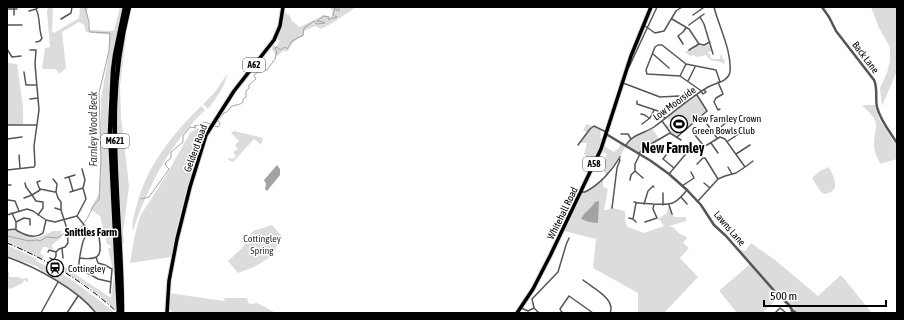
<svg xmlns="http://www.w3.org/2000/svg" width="904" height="320" font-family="'Asap Condensed',sans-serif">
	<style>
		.green { fill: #dcdcdc }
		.water { fill: #a3a3a3 }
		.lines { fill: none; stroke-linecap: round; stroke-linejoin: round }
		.stream { stroke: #a3a3a3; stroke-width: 1 }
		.primary-casing { stroke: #dbdbdb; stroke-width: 5.5 }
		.motorway-casing { stroke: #dbdbdb; stroke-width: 6 }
		.minor { stroke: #555; stroke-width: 1.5 }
		.tertiary { stroke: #555; stroke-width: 2.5 }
		.primary { stroke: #000; stroke-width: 3.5 }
		.motorway { stroke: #000; stroke-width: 4.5 }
		.rail { stroke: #000; stroke-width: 1; stroke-dasharray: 6 2 1 2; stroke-linecap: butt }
		.labels { text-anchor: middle; stroke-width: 3; stroke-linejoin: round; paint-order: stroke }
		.shield { fill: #fff; stroke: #4c4c4c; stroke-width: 1 }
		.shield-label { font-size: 9px; font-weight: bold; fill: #000 }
		.street-label { font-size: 10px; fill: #000; stroke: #fff }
		.poi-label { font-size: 10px; fill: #000; stroke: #fff; text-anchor: start }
		.park-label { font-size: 10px; fill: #333; stroke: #fff }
		.water-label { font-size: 11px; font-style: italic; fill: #444; stroke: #fff }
		.neighbourhood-label { font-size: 11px; font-weight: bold; fill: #000; stroke: #fff }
		.district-label { font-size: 14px; font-weight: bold; fill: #000; stroke: #fff }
	</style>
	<rect width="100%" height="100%" fill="#fff"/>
	<path class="green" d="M48,7H53L52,31L54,33L79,18L80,7H89L87,10L89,28L90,30L114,31L120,7H123L113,54L108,103L116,310L90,288L54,265L55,263L66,268L111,298L114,275L108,249L111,247L110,245L107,244L100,216L90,209L99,194L101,167V99L109,53L110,35L86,32L84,25L79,22L62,32L66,68L59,74L56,69H42L45,48L50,47L47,12Z
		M333,7H356L334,22L321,29L315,26L304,31V36C296,39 291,43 288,51H283L277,56L275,55L271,46L273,45L276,47L280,41L277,39L282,25L284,12L290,16L292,21L300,27L324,15L331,17L333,11L330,8Z
		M871,7H897V71L882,106L880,88L887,73L890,60V47L879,28Z
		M124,36H126L120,86L121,117L129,186L123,232L124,243L121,245L116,122L118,75Z
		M698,45L701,46L709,45L711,51L708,52V54H710L711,59H720L721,53L723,59L725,60L724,64L721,62L710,60L706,55L697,57L694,55L690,56L685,52L691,49L693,50L694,49L693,48Z
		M7,63L17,64L23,107V125H7Z
		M227,74C225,88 216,98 208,109L203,104L215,92Z
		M697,95L707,111L677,137L670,133L672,130L670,127L667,129L666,127L671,123L667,117Z
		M865,105H875L878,117L897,147V159L880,164C879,160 876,156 875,152C870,129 887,126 862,106Z
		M201,106L205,110C170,144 148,186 133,231C131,223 134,216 136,208C146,166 172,135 201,106Z
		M586,124L601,129L600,132L601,133L600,138L603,139L581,191L572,195L580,190L591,164L589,159L584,154L587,143H580L587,132L583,131Z
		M198,128L205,133C190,173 179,215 171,257L130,263L134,239L140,216L164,179L190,133Z
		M652,128L659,139L639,153L626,145L619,159L606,175L601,167L607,154L600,151L602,145L614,152L619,148L621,142L626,145L631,139Z
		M234,131L263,138L261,145L254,139L233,162L228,160L229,158L233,159L236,156L233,152L238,149L235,145L239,141L231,133Z
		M829,167C834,178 842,191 824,194L820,191L812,178L820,171Z
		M603,178V187L608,189L604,210H608L612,206L613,208L625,211V221L628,227L644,233L664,226L660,220L658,219L667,213L669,205L674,217H686V221L669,226L673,227L680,234L685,236L687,238L683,243L689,248L680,258L698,277L664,313H638V293L593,268L596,239L564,231L583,192C591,191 597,184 603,178Z
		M272,225L282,236L272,256L254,267L238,273L228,261L243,247L253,231Z
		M15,230C22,235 31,239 39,237C44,236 48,233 53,231C57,231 62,231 65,230L61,232L62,237L52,245L53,250L46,247H43L40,253L44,256L42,259L7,242V231Z
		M751,243L775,260L818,296L841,275L872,313H797L792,310L780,296L762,313H737L720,292V290L750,264L738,249L745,251Z
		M7,245L37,259L36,261L46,266L47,264C71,279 93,295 115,313H97C82,295 59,280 39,269L38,267L7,256Z
		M7,272H9V277H20L21,279L28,278V282L24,280L23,283L10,289L7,288Z
		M169,293L224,301L225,298H247L249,304L257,303L276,313H174L168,308Z"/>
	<path class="water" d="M277,165L280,169V175L267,191L265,189L266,184L264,180Z
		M599,201L598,223L589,222L581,219C586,210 590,210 595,202Z"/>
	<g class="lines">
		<path class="stream" d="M336,7V10L339,11V7
			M214,126L218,127L220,124L218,120L224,113C228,112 228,110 231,107C235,104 239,106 243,102V99L246,97V91L249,88V85L256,79L254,75L258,72L267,70L275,59L277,52L275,48L277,47L280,50L285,47L287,49L292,41L303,35L304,28L314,21L317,24L325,23L323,22L317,21L324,16L329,17L328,19L330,20L332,18H336L337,17L333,15L335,7
			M141,199L149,197L169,169L166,166L165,163L171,158V152L183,142V136L190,127L196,128L194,126L200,125L205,122L210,124
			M84,223C90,216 92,205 99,200L101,159L99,93L109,51L110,33L90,32L89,30V22L85,7
			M7,236L29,241L37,240L40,241L47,237L57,238C66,233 64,230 76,231L83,225"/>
		<g class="primary-casing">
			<path id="primary" d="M167,313L169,281L177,239L190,187L206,135L234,91L274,40L280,26L283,7
				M517,313L533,289L550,256L601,149L631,56L651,7"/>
		</g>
		<g class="motorway-casing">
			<path id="motorway" d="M119,313L110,132L113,70L115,55L125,7
				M122,313C122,244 113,175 115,106C116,73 121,39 129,7"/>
		</g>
		<path class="minor" d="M14,7V15
			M7,9H17
			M29,11L36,9
			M693,15L703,8
			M700,17L704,24L713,54
			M61,19L71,13L72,7
			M672,19L689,29L699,44L704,45L710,42
			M7,25H22
			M689,25L704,14
			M645,26L655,33L664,31L676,11L682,7
			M36,42L40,41L42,38C38,28 41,19 36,9L39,7
			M683,44L678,36L683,32L686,28
			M7,49L12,57L21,56
			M689,50L699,44
			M653,54L669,68
			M629,67L657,7
			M24,72L26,85H37
			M680,76L686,64
			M688,81L695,67
			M718,82L723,94L716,98L714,102L718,110L720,109
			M623,83L660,97L679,96L685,103
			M704,90L706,92L703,94L700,90L680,76L647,74L646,70L655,47L658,45H662L686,64L716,70L720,82
			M30,99L38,98
			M637,101V104L658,111L665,118
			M641,114L645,115L649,118
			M662,121L670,132
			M642,124L650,118L654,110
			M707,124L717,138
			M7,125H37
			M714,132L727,122
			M621,134H628L631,139
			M694,134L704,146
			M677,137L707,111L697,95
			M7,139L22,137
			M728,141L740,133
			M711,143L718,153
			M578,145L590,129L594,126L606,132
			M626,145C631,135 645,133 654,127C672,114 689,98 708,87C715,83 728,82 730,72C732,51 719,27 714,7
			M639,153L644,148L670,133L681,140
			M640,154L635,164V171L643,178
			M736,154L750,145
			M19,155L20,168
			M666,155L663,159L674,168
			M697,164L703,158H705L718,179
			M728,167L732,174
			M745,167L753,161
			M7,170L34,167L35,165L34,146L39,110L35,64L36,50H30
			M669,174L690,149L707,145L720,137L725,139L745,167L736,173L725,176L718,179L698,201
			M69,177L73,191
			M65,178L75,175
			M53,179L57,184L56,192L58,198L61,202V210L67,229L68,243L65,247L62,248L63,258
			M630,180L631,175L635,171
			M25,183L26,187L32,195L40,190L37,182L40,181
			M704,183L710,188
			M7,185H11
			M682,186L694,178L691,172
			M40,189L55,192
			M70,192L83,188
			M581,192H585C599,185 612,171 620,157
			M681,197L687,204
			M24,198L32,195L36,201L43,202V208L38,215
			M8,200L15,201L19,211
			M634,202C640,204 647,203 653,204C672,205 675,205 687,190
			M644,204L648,191L653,186L654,187
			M663,205V193
			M669,205L672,214
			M55,208L61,210
			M612,208L617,168L620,160L619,159
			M12,213L16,222V230C24,235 35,239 43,233L46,220
			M7,215L27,209L33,211L46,220L55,222L77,216L86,199L83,188L85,180L82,169
			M77,216L88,230C88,235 86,235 84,239C82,243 78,264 79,268L98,279L111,282
			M629,218L633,219
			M16,222L24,218L30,219V225
			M636,222L633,219L636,203
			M645,222L657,218L653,209L654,204
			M7,230L16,229
			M48,252L49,250L56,252
			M7,257C36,267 77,289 96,313
			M96,257L98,263L105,265L112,269L110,293
			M50,258L54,260L56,256V252L59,249L62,248
			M80,258C101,261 102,254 99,237
			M583,280C593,288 616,299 610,313
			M521,308L528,311L534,308L539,313
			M534,308L532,299L558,272L566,245L569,238
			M792,310L797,313
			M41,313L58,282
			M67,313L78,296
			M563,313L561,311L560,309L569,296L593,313
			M775,313L780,308L785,312"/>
		<path class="tertiary" d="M822,7L829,17L836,31L874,80C878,88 875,98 877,107C880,120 890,132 897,143
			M606,134L651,161L669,174L687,190L701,205L714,225L726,236L777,294L789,305L792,310V313"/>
		<use href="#primary" class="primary"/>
		<use href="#motorway" class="motorway"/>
		<path class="rail" d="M7,243C48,260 86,283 118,313"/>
	</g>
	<defs>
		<g id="stadium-ring" transform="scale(0.9)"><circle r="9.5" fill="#fff" stroke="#000" stroke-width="1.5"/><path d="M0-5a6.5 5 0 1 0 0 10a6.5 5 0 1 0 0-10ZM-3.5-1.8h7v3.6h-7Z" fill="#000"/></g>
		<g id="station-ring" transform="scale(0.9)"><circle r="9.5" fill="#fff" stroke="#000" stroke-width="1.5"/><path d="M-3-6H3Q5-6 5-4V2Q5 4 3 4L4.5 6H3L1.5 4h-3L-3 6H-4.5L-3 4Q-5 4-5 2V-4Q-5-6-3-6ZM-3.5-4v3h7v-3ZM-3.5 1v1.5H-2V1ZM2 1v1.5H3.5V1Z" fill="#000"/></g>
	</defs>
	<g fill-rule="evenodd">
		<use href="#stadium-ring" x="679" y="124"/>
		<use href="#station-ring" x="55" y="268"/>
	</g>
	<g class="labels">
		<g class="shield">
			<rect x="243" y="58" width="22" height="14" rx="3"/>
			<rect x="101" y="134" width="28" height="14" rx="3"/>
			<rect x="583" y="157" width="22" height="14" rx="3"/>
		</g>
		<g class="shield-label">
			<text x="254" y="68">A62</text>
			<text x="115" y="144">M621</text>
			<text x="594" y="167">A58</text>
		</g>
		<g class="street-label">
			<text transform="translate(866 57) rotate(53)" y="4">Back Lane</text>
			<text transform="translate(674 103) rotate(-36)" y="4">Low Moorside</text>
			<text transform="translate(195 148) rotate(-70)" y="4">Gelderd Road</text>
			<text transform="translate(562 213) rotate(-64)" y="4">Whitehall Road</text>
			<text transform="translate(730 228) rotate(49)" y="4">Lawns Lane</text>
		</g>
		<g class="poi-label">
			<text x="692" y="122">New Farnley Crown<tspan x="692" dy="12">Green Bowls Club</tspan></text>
			<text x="68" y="272">Cottingley</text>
		</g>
		<g class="park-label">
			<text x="262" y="242">Cottingley<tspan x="262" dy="12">Spring</tspan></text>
		</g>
		<g class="water-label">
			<text transform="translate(93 129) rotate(-90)" y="4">Farnley Wood Beck</text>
		</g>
		<g class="neighbourhood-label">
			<text x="91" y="236">Snittles Farm</text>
		</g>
		<g class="district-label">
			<text x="673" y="153">New Farnley</text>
		</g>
	</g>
	<rect width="904" height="320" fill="none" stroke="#000000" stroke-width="16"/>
	<path d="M764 300v6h122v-6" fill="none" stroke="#000000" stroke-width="2"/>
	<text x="770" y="300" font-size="12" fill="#000000" stroke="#ffffff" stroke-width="3" paint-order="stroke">500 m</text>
</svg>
